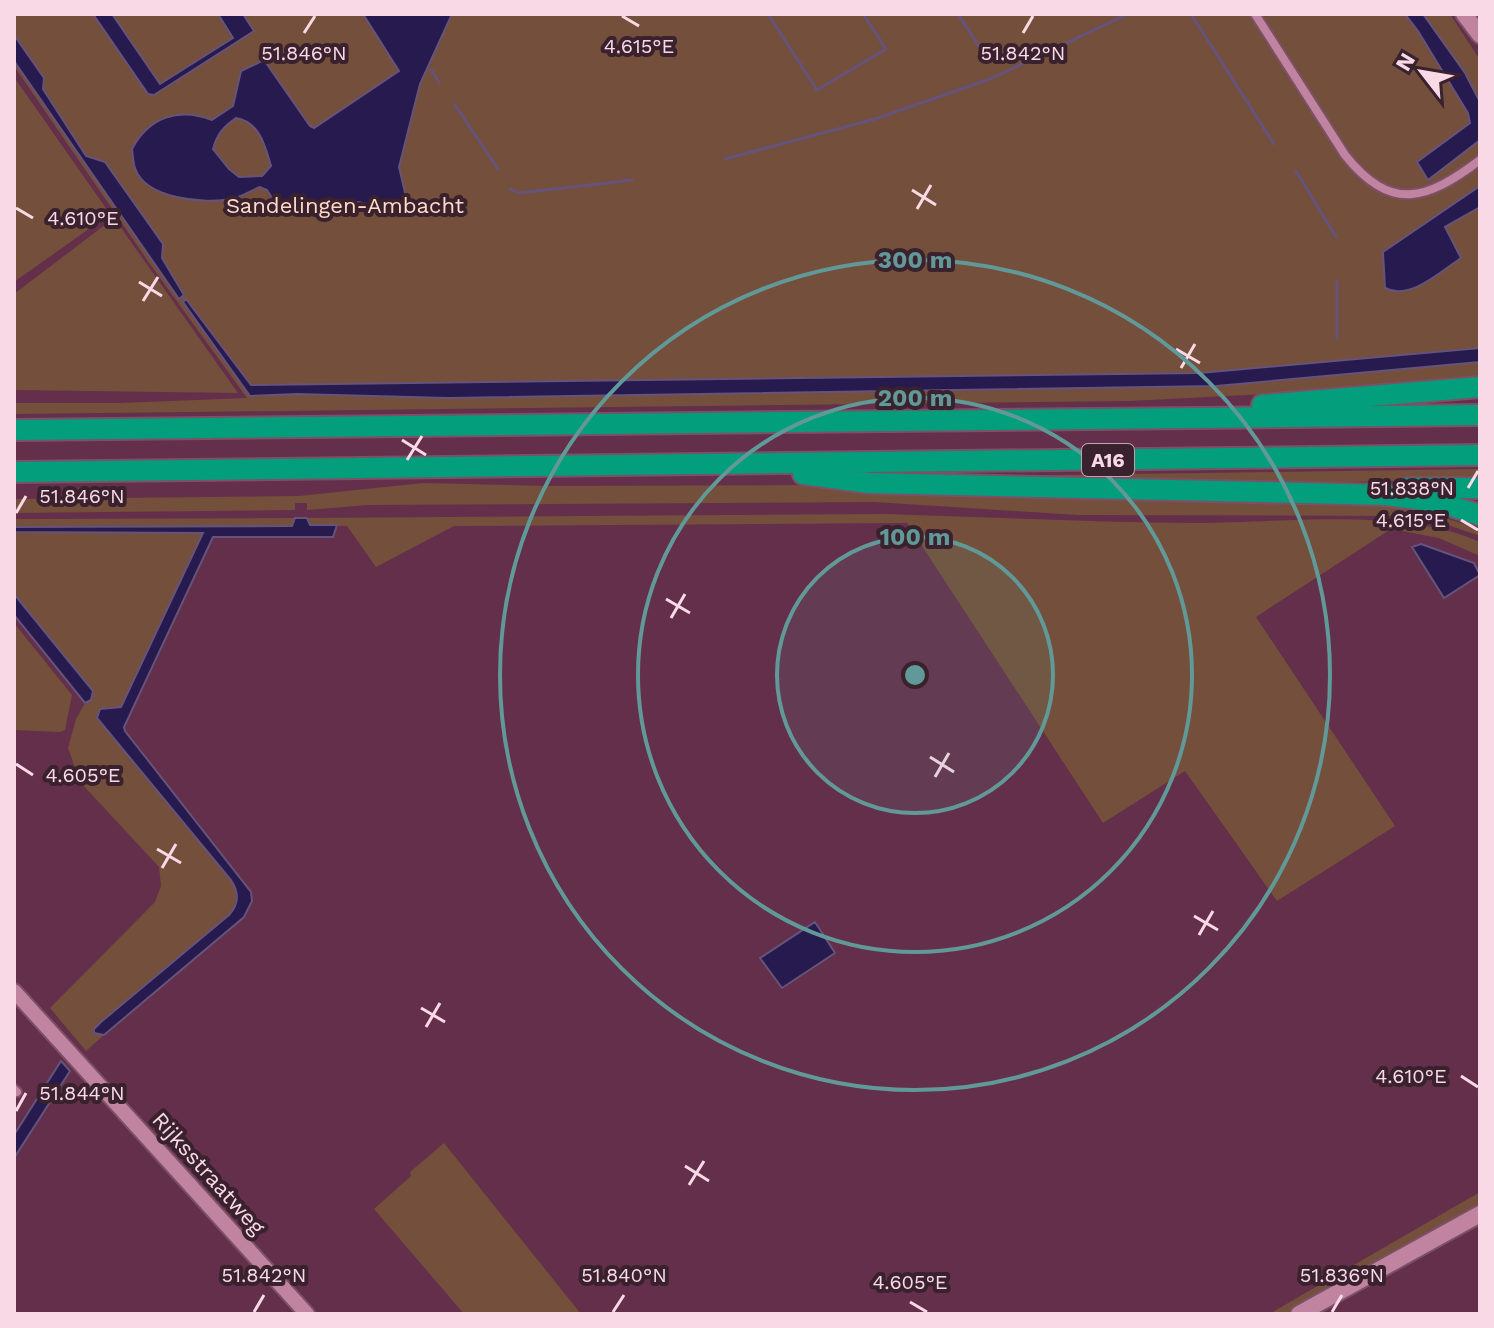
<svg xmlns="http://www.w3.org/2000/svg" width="1494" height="1328" font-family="'Work Sans',sans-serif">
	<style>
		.green { fill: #744f3b }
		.water { fill: #261a4e; stroke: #66537c; stroke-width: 2; fill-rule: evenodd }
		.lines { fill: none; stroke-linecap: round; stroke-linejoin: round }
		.stream { stroke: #66537c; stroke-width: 3 }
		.minor-casing { stroke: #7c5067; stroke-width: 12 }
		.tertiary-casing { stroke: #7c5067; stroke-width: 18 }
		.secondary-casing { stroke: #7c5067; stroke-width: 20 }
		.motorway-casing { stroke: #7c5067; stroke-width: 24 }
		.minor { stroke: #c083a0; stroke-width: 8 }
		.tertiary { stroke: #c083a0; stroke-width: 14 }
		.secondary { stroke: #c083a0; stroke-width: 16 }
		.motorway { stroke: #039e7b; stroke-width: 20 }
		.ticks { fill: none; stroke: #fad9e7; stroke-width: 3 }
		.ring { fill: none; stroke: #619998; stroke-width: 4 }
		.labels { text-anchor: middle; stroke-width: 8; stroke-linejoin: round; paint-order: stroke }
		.shield { fill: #39212d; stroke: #c0a2af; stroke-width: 2 }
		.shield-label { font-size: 20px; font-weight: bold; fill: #fad9e7 }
		.park-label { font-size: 22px; fill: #ffdac7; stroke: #39212d }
		.street-label { font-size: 22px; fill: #fad9e7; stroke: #39212d }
		.ticks-label { font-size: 20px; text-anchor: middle; fill: #fad9e7; stroke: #39212d; stroke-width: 8; stroke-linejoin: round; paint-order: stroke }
		.centre { fill: #619998; stroke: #39212d; stroke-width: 4 }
		.ring-label { font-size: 24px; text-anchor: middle; font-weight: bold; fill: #619998; stroke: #39212d; stroke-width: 8; stroke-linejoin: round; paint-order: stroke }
	</style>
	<rect width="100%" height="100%" fill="#632f4a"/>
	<path class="green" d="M14,14H1413L1430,23L1423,14H1450L1480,60V357L1209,375L354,395L1216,386L1480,362V376L1342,390L1130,401L14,414V403H120L247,398L152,267L14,66Z
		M14,77L110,214L14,282Z
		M114,218L238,393L14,390V294Z
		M1480,469V481L1219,483L904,477Z
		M423,483L549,486L811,485L1141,500L1326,501L1387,505L1423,511L1480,529V536L1445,524L1400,516L1077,515L874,502L368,505L307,510V503H295V510L14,513V499L299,496Z
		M886,514C989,517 1093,522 1196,523C1281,523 1403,507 1480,542V556L1439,538L1391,529L1256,617L1395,826L1277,901L1185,771L1103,823L907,523L454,526L376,567L347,526L310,525L307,518Z
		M295,518L292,526L14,527V519Z
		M14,532H203L121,707H106L108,731L231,880C239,892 239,904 229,915L94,1033L104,1035L86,1051L50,1008L155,902L161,886L159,867L80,782L68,748L76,719L85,703L91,700L14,594Z
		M14,623L72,695L65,730L60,732L14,730Z
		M444,1143L581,1314H464L374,1209L411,1176L410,1172Z
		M1480,1192V1205L1285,1314H1269Z"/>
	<path class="water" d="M93,14H112L160,84L233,38L218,14H243L254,31L154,95L148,94Z
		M363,14H452L420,84L399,167L407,201L387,208L358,202H275L267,190L260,187C250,191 240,198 231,199C204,204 145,199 135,168C133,163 133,155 132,149C149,117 179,107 212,120L233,106L241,71L264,60L310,126L314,128L399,71ZM236,118C260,122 265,146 271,166L262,176L239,177L229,169L213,149C217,134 224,126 236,118Z
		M1405,14H1423L1465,73L1480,102V140L1428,180L1417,162L1470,123L1468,113L1418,31Z
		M14,35L44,78L43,89L86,156L105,162L163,244L162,258L184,295L179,299L14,61Z
		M1480,186V207L1445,227L1461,258C1441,271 1410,301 1385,288L1383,252Z
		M186,299L251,385L1200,373L1480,348V362L1216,386L448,398L297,394L250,396L183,302Z
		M295,518H307L310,525H337L333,537H213L124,727L125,731L251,892L252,901L244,917L104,1035L94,1033V1029L101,1022L229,915C239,904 239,892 231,880L97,718L100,709L121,707L203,533L14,532V527L292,526Z
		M1421,544L1474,563L1480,575L1444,598L1412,547Z
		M14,594L93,691L91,700L85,703L14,615Z
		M815,922L835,953L782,988L760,958Z
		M61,1061L70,1071L14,1158V1135Z"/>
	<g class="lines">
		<path class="stream" d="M768,14L817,90L886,49L863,14
			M958,14L982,51
			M1191,14L1274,144
			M431,70L439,82
			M455,105L498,169
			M725,159L875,119L990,79L1128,14
			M1296,171L1336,237
			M510,189L519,193L632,180
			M1337,338V281"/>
		<g class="minor-casing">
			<path id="minor" d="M1255,14L1345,155C1391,213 1427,200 1480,160
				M14,1089L17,1092"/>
		</g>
		<g class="tertiary-casing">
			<path id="tertiary" d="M14,991L307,1314"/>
		</g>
		<g class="secondary-casing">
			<path id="secondary" d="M1464,14L1480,35
				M1299,1314L1480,1214"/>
		</g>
		<g class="motorway-casing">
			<path id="motorway" d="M1262,405L1480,387
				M14,430L1480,415
				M14,472L1480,455
				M803,474L869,483L1385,495L1438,502L1480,515
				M1408,488H1480"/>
		</g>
		<use href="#minor" class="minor"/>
		<use href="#tertiary" class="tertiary"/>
		<use href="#secondary" class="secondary"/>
		<use href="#motorway" class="motorway"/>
	</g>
	<path class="ticks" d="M622,16L639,26M304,33L315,16M1023,33L1033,16M912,190L936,205M16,208L33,218M917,209L931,185M139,282L162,296M143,301L158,277M1176,349L1200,363M1181,368L1195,344M402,440L426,455M407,460L422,436M1468,488L1478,471M16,513L26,496M1461,520L1478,530M666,599L690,613M671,618L685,594M930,757L954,772M16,764L33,775M935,777L949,753M157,849L181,863M162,868L176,844M1194,916L1218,930M1199,935L1213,911M421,1008L445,1022M426,1027L440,1003M1461,1076L1478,1087M16,1111L26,1093M685,1166L709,1181M689,1185L704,1161M910,1302L927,1312M254,1312L264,1295M613,1312L624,1295M1332,1312L1342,1295"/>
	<circle cx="915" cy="675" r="138" fill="#619998" fill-opacity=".12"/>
	<g class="ring">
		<circle cx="915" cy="675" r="138"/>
		<circle cx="915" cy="675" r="277"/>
		<circle cx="915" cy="675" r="415"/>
	</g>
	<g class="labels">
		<rect class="shield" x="1082" y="444" width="52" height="32" rx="6"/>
		<g class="shield-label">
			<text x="1108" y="467">A16</text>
		</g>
		<g class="park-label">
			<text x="345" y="213">Sandelingen-Ambacht</text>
		</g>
		<g class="street-label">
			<text transform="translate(209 1173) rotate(48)" y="8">Rijksstraatweg</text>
		</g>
	</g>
	<g class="ticks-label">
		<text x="639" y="53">4.615°E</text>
		<text x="304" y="60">51.846°N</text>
		<text x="1023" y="60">51.842°N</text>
		<text x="83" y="225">4.610°E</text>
		<text x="1412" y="495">51.838°N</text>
		<text x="82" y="503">51.846°N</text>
		<text x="1411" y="527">4.615°E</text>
		<text x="83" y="782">4.605°E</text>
		<text x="1411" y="1083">4.610°E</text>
		<text x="82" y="1100">51.844°N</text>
		<text x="264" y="1282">51.842°N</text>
		<text x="624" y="1282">51.840°N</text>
		<text x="1342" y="1282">51.836°N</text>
		<text x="910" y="1289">4.605°E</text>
	</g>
	<circle cx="915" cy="675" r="12" class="centre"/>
	<g class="ring-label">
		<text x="915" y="268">300 m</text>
		<text x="915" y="406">200 m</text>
		<text x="915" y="545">100 m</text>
	</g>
	<rect width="1494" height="1328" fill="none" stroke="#fad9e7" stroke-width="32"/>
	<g transform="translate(1422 72) rotate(301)" stroke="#39212d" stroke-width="6" paint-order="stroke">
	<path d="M0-6L14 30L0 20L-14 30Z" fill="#fad9e7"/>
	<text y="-12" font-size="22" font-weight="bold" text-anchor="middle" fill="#fad9e7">N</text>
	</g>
</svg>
